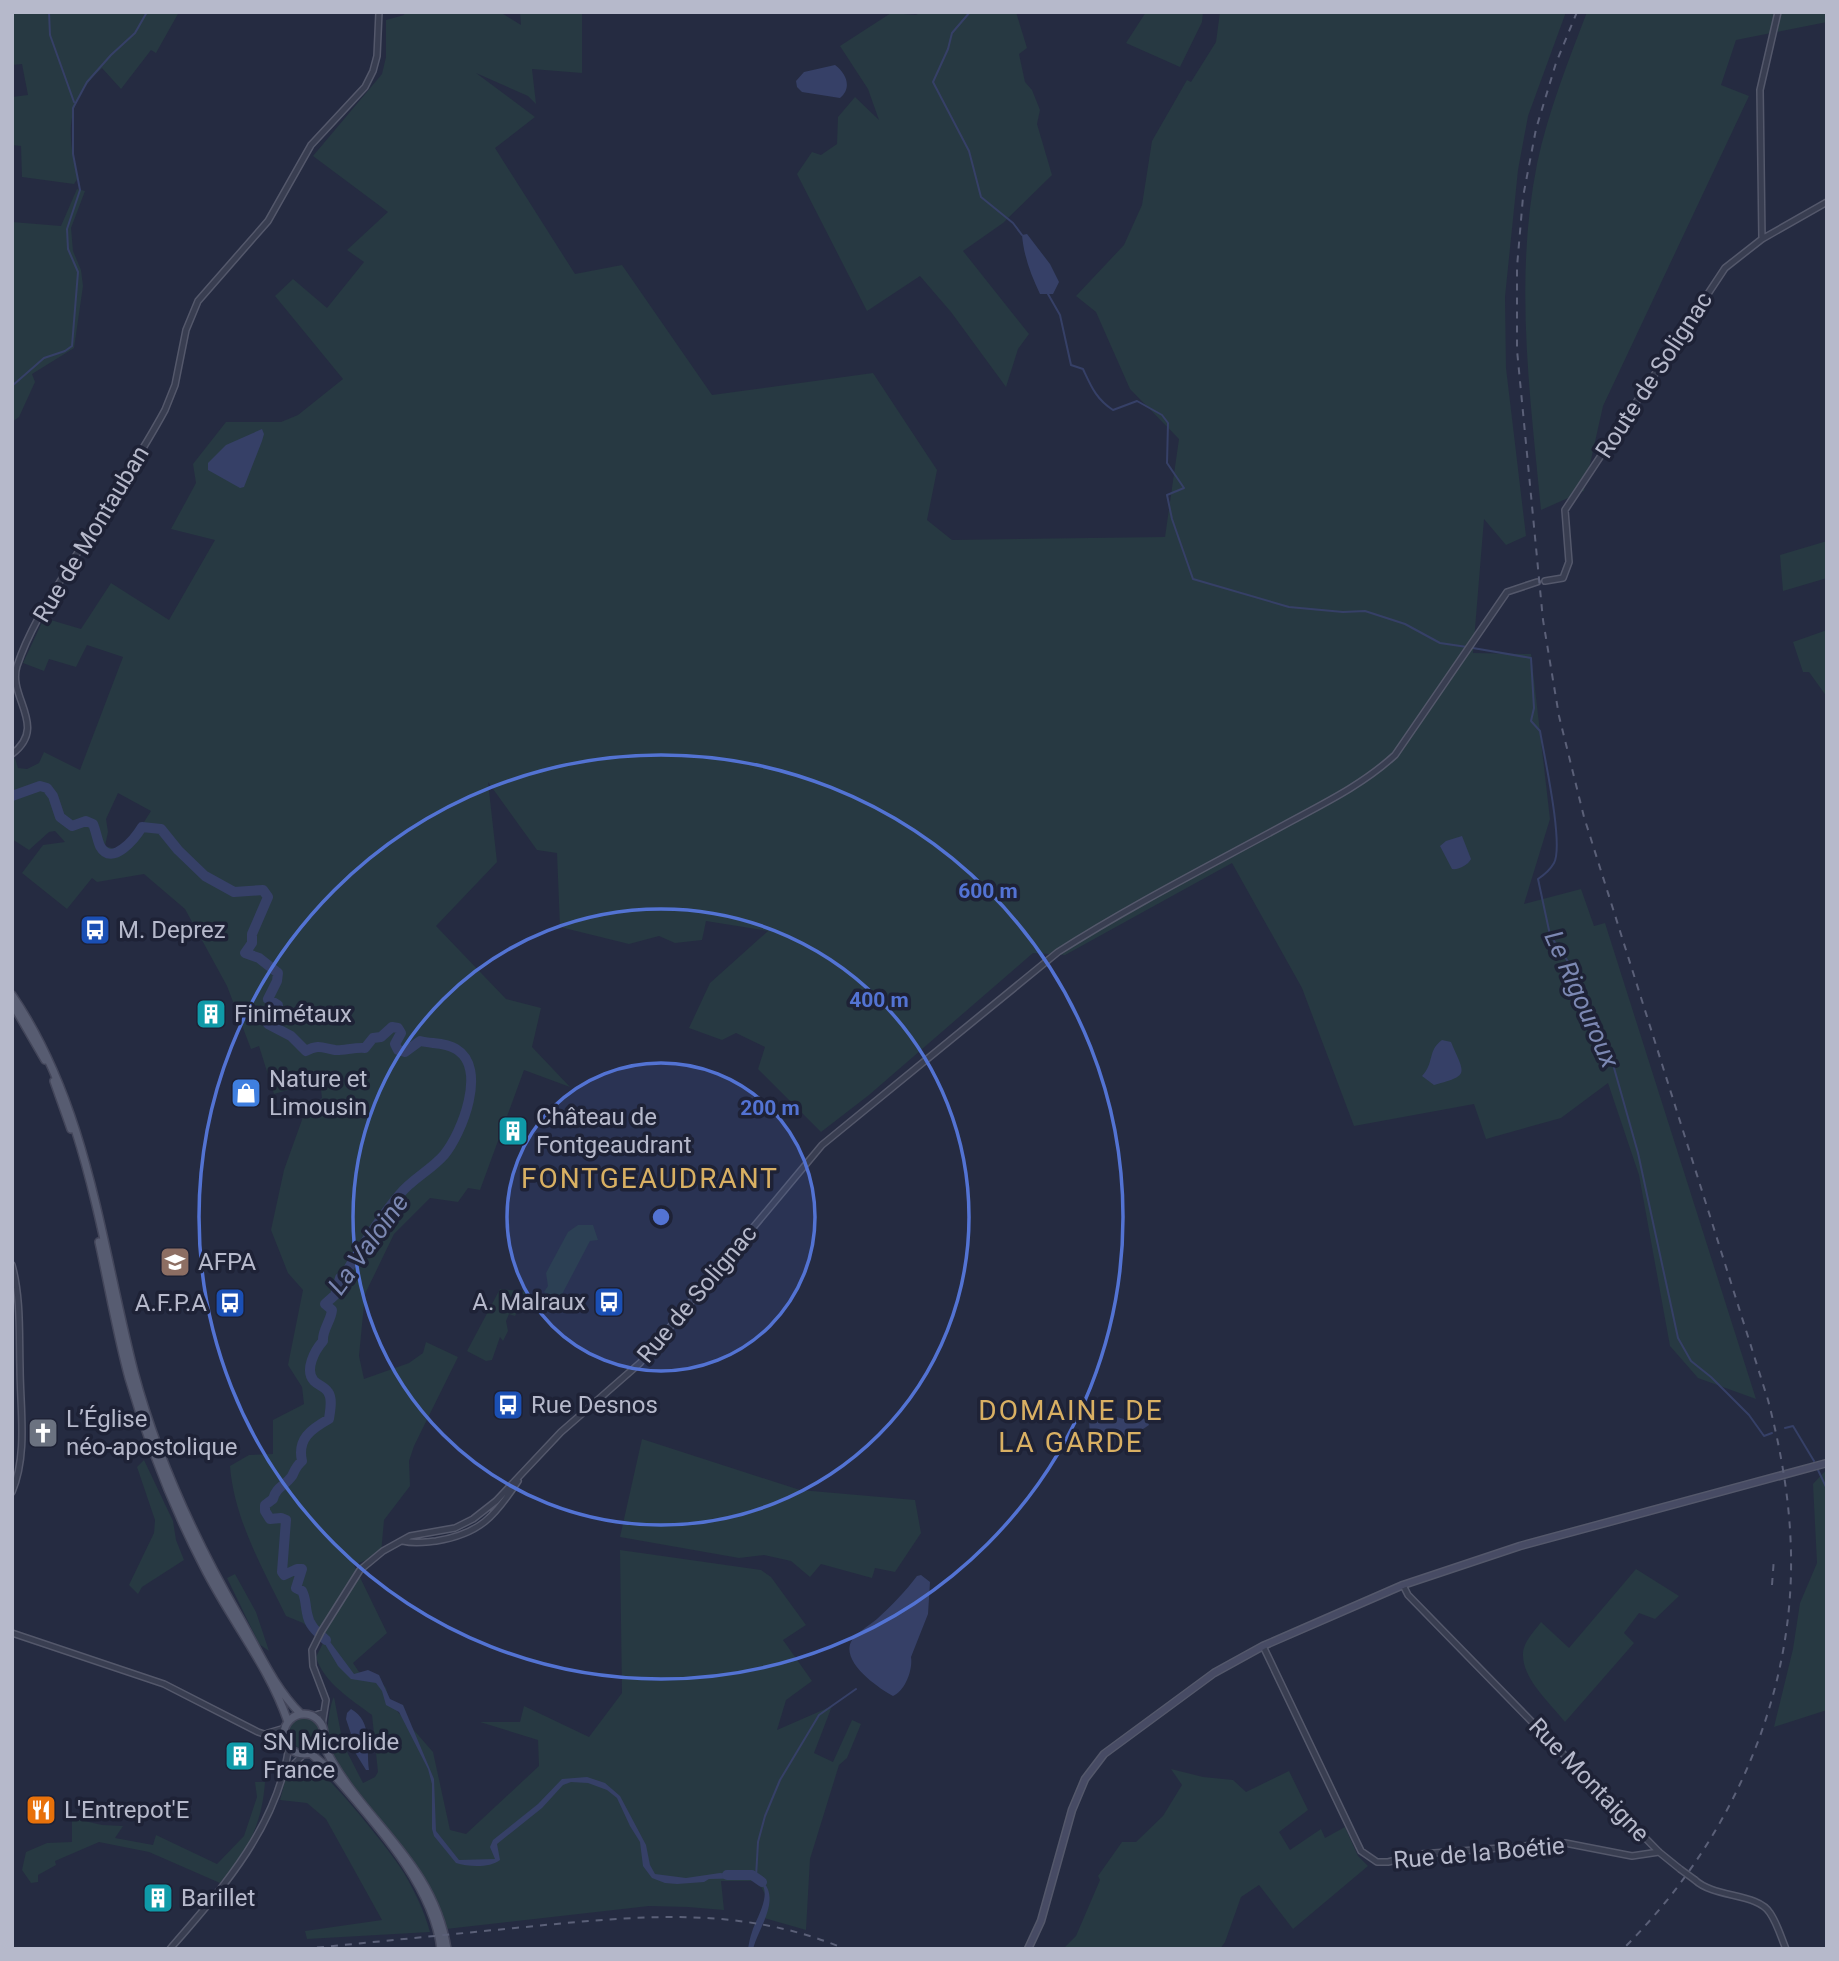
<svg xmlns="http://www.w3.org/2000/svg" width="1839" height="1961" font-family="Roboto,sans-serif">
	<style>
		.green { fill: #273942; fill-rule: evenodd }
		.water { fill: #364067 }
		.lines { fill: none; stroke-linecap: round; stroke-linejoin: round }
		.stream { stroke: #364067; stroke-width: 2 }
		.river { stroke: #364067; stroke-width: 10 }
		.tertiary-casing { stroke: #54586b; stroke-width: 8 }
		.secondary-casing { stroke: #54586b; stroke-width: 9 }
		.primary-casing { stroke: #43465a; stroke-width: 10 }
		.tertiary { stroke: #393e51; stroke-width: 5 }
		.secondary { stroke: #474b64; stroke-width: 6 }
		.primary { stroke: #575c71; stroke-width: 7 }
		.rail { stroke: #5b6078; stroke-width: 2; stroke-dasharray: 7 7; stroke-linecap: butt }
		.tertiary-bridge-casing { stroke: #54586b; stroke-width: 8; stroke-linecap: butt }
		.tertiary-bridge { stroke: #393e51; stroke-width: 5 }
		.ring { fill: none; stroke: #5373d3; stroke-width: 3.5 }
		.labels { text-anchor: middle; stroke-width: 7; stroke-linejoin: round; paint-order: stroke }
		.street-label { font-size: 24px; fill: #b6b9cb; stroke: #1e2236 }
		.poi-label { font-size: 24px; fill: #b6b9cb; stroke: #1e2236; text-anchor: start }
		.water-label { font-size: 26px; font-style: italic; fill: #7c88b3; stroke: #1e2236 }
		.quarter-label { font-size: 28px; letter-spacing: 2px; fill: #d9b063; stroke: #1e2236 }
		.centre { fill: #5373d3; stroke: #1e2236; stroke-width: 3.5 }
		.ring-label { font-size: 21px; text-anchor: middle; font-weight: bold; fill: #5373d3; stroke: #1e2236; stroke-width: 7; stroke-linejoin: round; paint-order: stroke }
	</style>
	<rect width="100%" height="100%" fill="#252b41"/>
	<path class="green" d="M12,12H179L156,53L151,50L121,89L102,68C66,101 66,133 78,178L74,184L22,177L21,146L12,145V97L28,95L22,64L12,65Z
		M405,12H500L521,25L520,12H582V73L532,69L536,104L528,96L476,73L535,117L495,148L575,274L622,265L712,395L873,373L937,470L927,520L952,540L1165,537L1179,439L1130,389L1096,312L1076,296L1124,245L1142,205L1152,141L1187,80L1191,82L1216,42L1220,12H1566L1528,116L1518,170L1505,297L1506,368L1526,536L1506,545L1484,519L1473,653L1531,654L1550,819L1524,904L1581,889L1594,926L1605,923L1756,1399L1698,1378L1670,1346L1639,1175L1608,1083L1561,1118L1486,1139L1474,1104L1354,1126L1302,988L1232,863L1065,955L1033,953L869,1095L821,1132L758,1069L765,1047L736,1033L722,1040L689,1028L710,983L768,931L706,921L702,940L675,943L659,936L629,944L560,927L557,853L537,850L488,782L497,862L436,926L506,999L541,1008L532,1047L570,1087L524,1070L480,1190L468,1188L458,1202L430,1198L394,1234L365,1294L359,1356L364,1379L409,1363L423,1353L426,1342L458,1357L414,1446L409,1461L410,1486L384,1520L381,1554L354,1565L387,1633L353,1663L359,1672L380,1681L386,1688L389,1699L397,1711L433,1752L450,1830L466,1834L539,1766L538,1740L480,1722H520L524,1706L589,1737L622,1693L620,1550L761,1570L771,1577L806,1625L783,1640L812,1681L786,1700L777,1730L832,1706L814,1753L833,1762L852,1720L861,1724L847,1758L839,1765L810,1859L806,1930L764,1918L767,1898L758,1881H721L724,1910L688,1907L649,1906L446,1929C436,1904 427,1879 410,1857C386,1825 345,1784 329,1749C325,1741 329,1705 334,1697L343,1744L363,1783L375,1777L378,1772L372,1715C352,1700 323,1682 316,1657L324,1641L303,1623L286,1616C263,1569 234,1519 230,1466L249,1455L273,1454V1420L304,1404L302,1387L288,1365L303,1290L288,1273L271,1230L284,1170L303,1117L322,1098L320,1081L274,1094L259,1046L251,1049L227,986L185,909L144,874L97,882L92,878L67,909L22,873L43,845L65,842L55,831L49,832L29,850L12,839V760L15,758L18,768L27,769L39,763L44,752L80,770L123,657L87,645L76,667L49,659L44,671L23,663L44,618L81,629L111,583L169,620L215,540L171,529L196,483L193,464L226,422H281L298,415L343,379L275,296L293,279L327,308L364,262L347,250L388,212L313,156L382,74L386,57V20L404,15ZM118,793L151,811L125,852L105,846L108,832L106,819Z
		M921,12H1016L1027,48L1019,54L1025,82L1032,90L1040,110L1037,124L1052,175L1003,223L963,251L1029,334L1018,349L1006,387L951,312L920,276L867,311L797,174L812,152L821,155L837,144L838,117L855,97L879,120L868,89L840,46L891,13L916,15Z
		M1146,12H1203L1202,22L1180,67L1126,43Z
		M1587,12H1827V22L1736,40L1721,85L1749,96L1603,406L1584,491L1541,510C1530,395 1514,279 1537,164C1548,112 1568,62 1587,12Z
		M77,189L85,191L71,228L73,251L81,270L83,286L74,348L32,374L35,382L19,417L12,422V222L61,226Z
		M1827,541V578L1783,591L1780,555Z
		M1827,630V697L1809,672H1803L1793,642Z
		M578,1225H593L598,1240L590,1241L559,1300L544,1292L548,1286L546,1273L568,1232Z
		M500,1289L528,1292L515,1316L509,1314L506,1321L508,1331L503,1341L500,1337L492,1360L486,1361L467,1351Z
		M642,1439L800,1490L915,1500L921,1533L895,1572L875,1568L872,1578L821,1564L810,1577L791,1561L764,1555L739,1558L620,1537Z
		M144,1460L173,1521L176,1540L184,1560L142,1587L138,1594L129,1585L154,1533L155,1520L137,1467Z
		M1827,1469V1710L1774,1727L1793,1649L1800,1603L1817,1563L1813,1484Z
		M1636,1569L1679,1596L1655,1619L1639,1613L1624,1633L1634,1643L1565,1722C1551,1704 1524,1681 1523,1656C1522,1643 1534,1632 1541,1622L1569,1648Z
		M235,1574L256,1612L269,1651L259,1644L227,1578Z
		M289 1733a16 16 0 1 1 32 0a16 16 0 1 1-32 0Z
		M304,1761C321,1763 393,1854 404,1873C415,1892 424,1910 430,1932L307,1939L305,1931L382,1920L326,1819L307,1803L280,1800L285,1781Z
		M1171,1769L1203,1777L1233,1780L1246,1792L1289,1771L1308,1810L1279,1832L1290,1850L1321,1829L1325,1838L1345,1827L1358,1856L1368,1866L1293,1929L1259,1885L1241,1897L1225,1942L1220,1949H1063L1076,1936L1100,1880L1098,1876L1122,1842H1136L1163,1816L1182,1785Z
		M255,1782H265C262,1825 248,1850 220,1883L149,1852L99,1842L55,1861L56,1865L38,1875V1882L31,1883L22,1870L26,1852L47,1843L72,1842V1818L102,1825L123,1826L115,1838L153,1845L156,1835L217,1864L244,1836L257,1797Z"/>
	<path class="water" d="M835,65C847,74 852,88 840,98L802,92L797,87L796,81L804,72Z
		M1027,234L1050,264L1059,282L1053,294H1040C1031,275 1024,257 1022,235Z
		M262,429L264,434L262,441L244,487L240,488L208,470V463L226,445Z
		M1462,836L1471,859C1468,865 1459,870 1452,869L1440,846L1446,841Z
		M1442,1040L1451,1042C1465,1075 1470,1075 1434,1085L1422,1076C1435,1062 1427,1051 1442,1040Z
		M1109,1415L1124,1419L1142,1418L1147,1420L1149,1425C1135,1436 1107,1442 1090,1439L1089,1420Z
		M921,1575L930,1582L928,1614L911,1657C913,1670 905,1691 893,1696C878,1688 839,1661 852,1640C857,1632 869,1626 877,1619C891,1606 906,1591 917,1576Z
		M325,1635L354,1674L368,1670L379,1675L390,1699L403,1705L434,1779L436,1831L459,1860L495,1859L490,1847L493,1840L538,1804L562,1779L587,1777L605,1783L620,1796L646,1845L650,1865L655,1874L686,1878L720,1873L758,1877C784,1896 759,1926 753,1949H748C749,1943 750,1937 752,1932C757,1916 779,1884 750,1878L709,1879L704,1882L677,1884L665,1883L652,1878L643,1866L640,1842L630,1826L617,1798L607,1790L588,1783L571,1782L563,1785L542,1808L497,1844L500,1860C490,1868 469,1867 456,1863L434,1836L432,1829V1784L428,1769L399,1712L386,1705L382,1691L376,1683L351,1679L338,1666L322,1639Z
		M351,1709C373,1721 366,1748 369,1770H366L353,1749V1740L346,1719L347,1713Z"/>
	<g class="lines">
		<path class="stream" d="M49,12L50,35L74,102
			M970,12L952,33L948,49L933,82L969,151L981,197L1013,223L1022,235
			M1048,294L1060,315L1071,365L1083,369C1091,386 1096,399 1113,410L1137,401L1162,415L1168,423L1167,463L1184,488L1167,495L1172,519L1193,579L1289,607L1343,612L1365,611L1405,624L1440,643L1467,647
			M12,386L44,358L65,351L72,346L78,272L68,249L67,229L80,190L73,154V108L87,82L111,55L135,33L147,12
			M1473,648L1531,658L1534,708L1531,721L1540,731C1544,755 1564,845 1554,863C1550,870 1544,875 1538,879L1550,935L1571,966L1607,1043L1638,1153L1678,1338L1691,1361L1711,1377L1749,1415L1764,1436L1772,1433
			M1785,1428L1793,1426L1814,1461
			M1818,1470L1827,1489
			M756,1877L758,1842L765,1816L780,1780L819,1715L856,1689"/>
		<path class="river" d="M12,796L40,786L47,788L53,796L60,817L72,826L86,821L93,824C96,831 97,839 100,846C112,868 136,837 142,827L161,829L178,850L205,876L234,892L263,890L268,897L252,934V943L245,953L259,958L278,973L277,981L268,999L278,1005V1011L265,1019L268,1024L291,1036L306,1051C318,1044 323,1048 335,1050C342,1051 355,1047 365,1048L373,1038L381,1037L392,1027L398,1028L401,1033L395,1044L398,1050L405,1052L420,1041C432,1044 445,1042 456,1049C488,1068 462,1133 444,1155C431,1170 412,1179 400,1194C379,1219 362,1246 345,1274L340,1278L335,1295L325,1304L332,1310C331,1321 322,1330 323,1341C315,1350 304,1370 314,1381C318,1385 325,1387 328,1392C333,1399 330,1411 329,1419C311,1429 297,1439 302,1461C296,1466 295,1470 292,1476C285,1486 276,1487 273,1499L265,1505V1511L270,1519L281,1518L286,1520L282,1572L284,1575L297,1569H302L296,1588L302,1591C306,1598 305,1604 307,1613C309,1626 317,1632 326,1640
			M727,1875H752L762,1882"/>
		<g class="tertiary-casing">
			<path id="tertiary" d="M1762,239L1760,90L1778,12
				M1545,581L1563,578L1569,562L1565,510L1725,268L1762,239L1827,202
				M12,754C49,726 7,697 17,666C28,633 46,604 64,575C97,520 134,467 165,410L175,385L186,330L198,301L268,221L311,145L365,87L373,71L377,56L379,12
				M12,1265C21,1298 19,1334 20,1368C20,1407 28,1454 12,1492
				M403,1541C415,1544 424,1542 436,1541C480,1534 495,1516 518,1481
				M1403,1585L1408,1595L1659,1852L1680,1869
				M12,1633L164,1684L258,1732L285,1741
				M1263,1646L1361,1851L1377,1862H1388L1421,1854L1565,1843L1632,1856L1659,1852
				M314,1716L324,1712
				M322,1725L326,1700L313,1666L312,1650L321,1632L360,1570L383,1551L410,1536L455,1528L473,1519L496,1501L561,1432L640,1363L822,1145L1058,952C1127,908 1201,870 1273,831C1316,807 1359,788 1395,755L1507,592L1537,582
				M268,1733L285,1728
				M284,1774L304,1754
				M1695,1880C1714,1898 1758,1893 1770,1913C1777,1923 1781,1937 1786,1949
				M170,1949C221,1890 277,1828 289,1747"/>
		</g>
		<g class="secondary-casing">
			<path id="secondary" d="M1028,1949L1041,1921L1072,1810L1085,1779L1104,1754L1214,1673L1263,1646L1403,1585L1520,1546L1827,1463"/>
		</g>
		<g class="primary-casing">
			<path id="primary" d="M12,995C88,1107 101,1244 134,1372C157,1458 194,1538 238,1615C257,1648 274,1688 301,1714
				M12,1003L45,1060
				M54,1081L71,1129
				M99,1242C109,1287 117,1334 129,1378C148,1443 173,1507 204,1567C230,1619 269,1666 288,1722
				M284 1734a20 20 0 1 1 40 0a20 20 0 1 1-40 0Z
				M322,1742C357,1819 432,1857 447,1949
				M310,1753L328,1768C370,1818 433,1882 441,1949"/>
		</g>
		<use href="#tertiary" class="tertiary"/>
		<use href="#secondary" class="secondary"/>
		<use href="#primary" class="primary"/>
		<path class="rail" d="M1577,12L1556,63L1536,129L1523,197L1517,267V350L1543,620L1559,716L1584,817L1768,1400C1781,1450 1790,1501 1791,1553C1794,1701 1728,1845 1623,1949
			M1772,1585L1774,1558
			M303,1949C374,1942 444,1935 515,1928C628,1917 737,1903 845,1949"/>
		<g class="tertiary-bridge-casing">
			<path id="tertiary-bridge" d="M1680,1869L1695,1880"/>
		</g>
		<use href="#tertiary-bridge" class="tertiary-bridge"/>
	</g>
	<circle cx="661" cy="1217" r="154" fill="#5373d3" fill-opacity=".12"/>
	<g class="ring">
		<circle cx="661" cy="1217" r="154"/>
		<circle cx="661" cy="1217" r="308"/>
		<circle cx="661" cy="1217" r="462"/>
	</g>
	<defs>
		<g id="bus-square" transform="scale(1.575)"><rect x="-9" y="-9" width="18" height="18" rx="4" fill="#1a4fb4" stroke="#1e2236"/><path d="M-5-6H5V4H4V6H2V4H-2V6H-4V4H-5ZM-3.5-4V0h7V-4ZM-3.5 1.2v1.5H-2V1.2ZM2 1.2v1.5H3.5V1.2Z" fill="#fff"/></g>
		<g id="building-square" transform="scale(1.575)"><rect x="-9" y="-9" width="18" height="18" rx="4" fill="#0f9aa8" stroke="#1e2236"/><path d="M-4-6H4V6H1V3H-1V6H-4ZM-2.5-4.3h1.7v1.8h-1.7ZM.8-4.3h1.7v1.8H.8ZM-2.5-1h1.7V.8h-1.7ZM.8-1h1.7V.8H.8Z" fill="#fff"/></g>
		<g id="shop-square" transform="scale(1.575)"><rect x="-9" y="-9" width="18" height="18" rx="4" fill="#3f7fe0" stroke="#1e2236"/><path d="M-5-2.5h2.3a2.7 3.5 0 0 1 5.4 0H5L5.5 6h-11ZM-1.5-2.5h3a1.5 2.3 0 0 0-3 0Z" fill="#fff"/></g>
		<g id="school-square" transform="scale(1.575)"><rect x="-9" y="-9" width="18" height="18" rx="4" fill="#8d6e63" stroke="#1e2236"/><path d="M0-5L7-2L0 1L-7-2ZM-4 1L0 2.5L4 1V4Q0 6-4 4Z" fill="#fff"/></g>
		<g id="church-square" transform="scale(1.575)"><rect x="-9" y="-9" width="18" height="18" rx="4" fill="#6b7280" stroke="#1e2236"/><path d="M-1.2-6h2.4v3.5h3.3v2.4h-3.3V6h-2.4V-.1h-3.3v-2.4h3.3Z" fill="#fff"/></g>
		<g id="restaurant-square" transform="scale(1.575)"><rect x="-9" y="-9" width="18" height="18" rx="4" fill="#e8710a" stroke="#1e2236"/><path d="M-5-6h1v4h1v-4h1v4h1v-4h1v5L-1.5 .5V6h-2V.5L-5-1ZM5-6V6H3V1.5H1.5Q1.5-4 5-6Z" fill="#fff"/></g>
	</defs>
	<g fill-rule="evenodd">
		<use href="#bus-square" x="95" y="930"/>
		<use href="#building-square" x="211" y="1014"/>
		<use href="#shop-square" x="246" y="1093"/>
		<use href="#building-square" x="513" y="1131"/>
		<use href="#school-square" x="175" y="1262"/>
		<use href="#bus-square" x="609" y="1302"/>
		<use href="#bus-square" x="230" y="1303"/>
		<use href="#bus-square" x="508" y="1405"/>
		<use href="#church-square" x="43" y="1433"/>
		<use href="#building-square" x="240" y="1756"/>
		<use href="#restaurant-square" x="41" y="1810"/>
		<use href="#building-square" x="158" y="1898"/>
	</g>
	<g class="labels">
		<g class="street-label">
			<text transform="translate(1654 375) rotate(-57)" y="8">Route de Solignac</text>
			<text transform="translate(91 534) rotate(-59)" y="8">Rue de Montauban</text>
			<text transform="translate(697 1294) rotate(-50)" y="8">Rue de Solignac</text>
			<text transform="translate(1589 1780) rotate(46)" y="8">Rue Montaigne</text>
			<text transform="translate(1479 1853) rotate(-5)" y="8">Rue de la Boétie</text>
		</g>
		<g class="poi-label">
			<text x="118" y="938">M. Deprez</text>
			<text x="234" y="1022">Finimétaux</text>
			<text x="269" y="1087">Nature et<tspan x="269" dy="28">Limousin</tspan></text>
			<text x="536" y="1125">Château de<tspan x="536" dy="28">Fontgeaudrant</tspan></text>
			<text x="198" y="1270">AFPA</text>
			<text x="586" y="1310" text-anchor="end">A. Malraux</text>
			<text x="207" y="1311" text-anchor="end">A.F.P.A</text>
			<text x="531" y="1413">Rue Desnos</text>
			<text x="66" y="1427">L’Église<tspan x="66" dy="28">néo-apostolique</tspan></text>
			<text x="263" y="1750">SN Microlide<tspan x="263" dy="28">France</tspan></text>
			<text x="64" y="1818">L'Entrepot'E</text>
			<text x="181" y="1906">Barillet</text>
		</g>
		<g class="water-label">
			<text transform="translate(1582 999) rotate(66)" y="9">Le Rigouroux</text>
			<text transform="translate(368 1244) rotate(-54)" y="9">La Valoine</text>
		</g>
		<g class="quarter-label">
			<text x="650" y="1188">FONTGEAUDRANT</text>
			<text x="1071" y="1420">DOMAINE DE<tspan x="1071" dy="32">LA GARDE</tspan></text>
		</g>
	</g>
	<circle cx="661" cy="1217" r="10" class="centre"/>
	<g class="ring-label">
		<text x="988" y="898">600 m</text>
		<text x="879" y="1007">400 m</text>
		<text x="770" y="1115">200 m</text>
	</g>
	<rect width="1839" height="1961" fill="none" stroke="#b6b9cb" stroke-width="28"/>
</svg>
